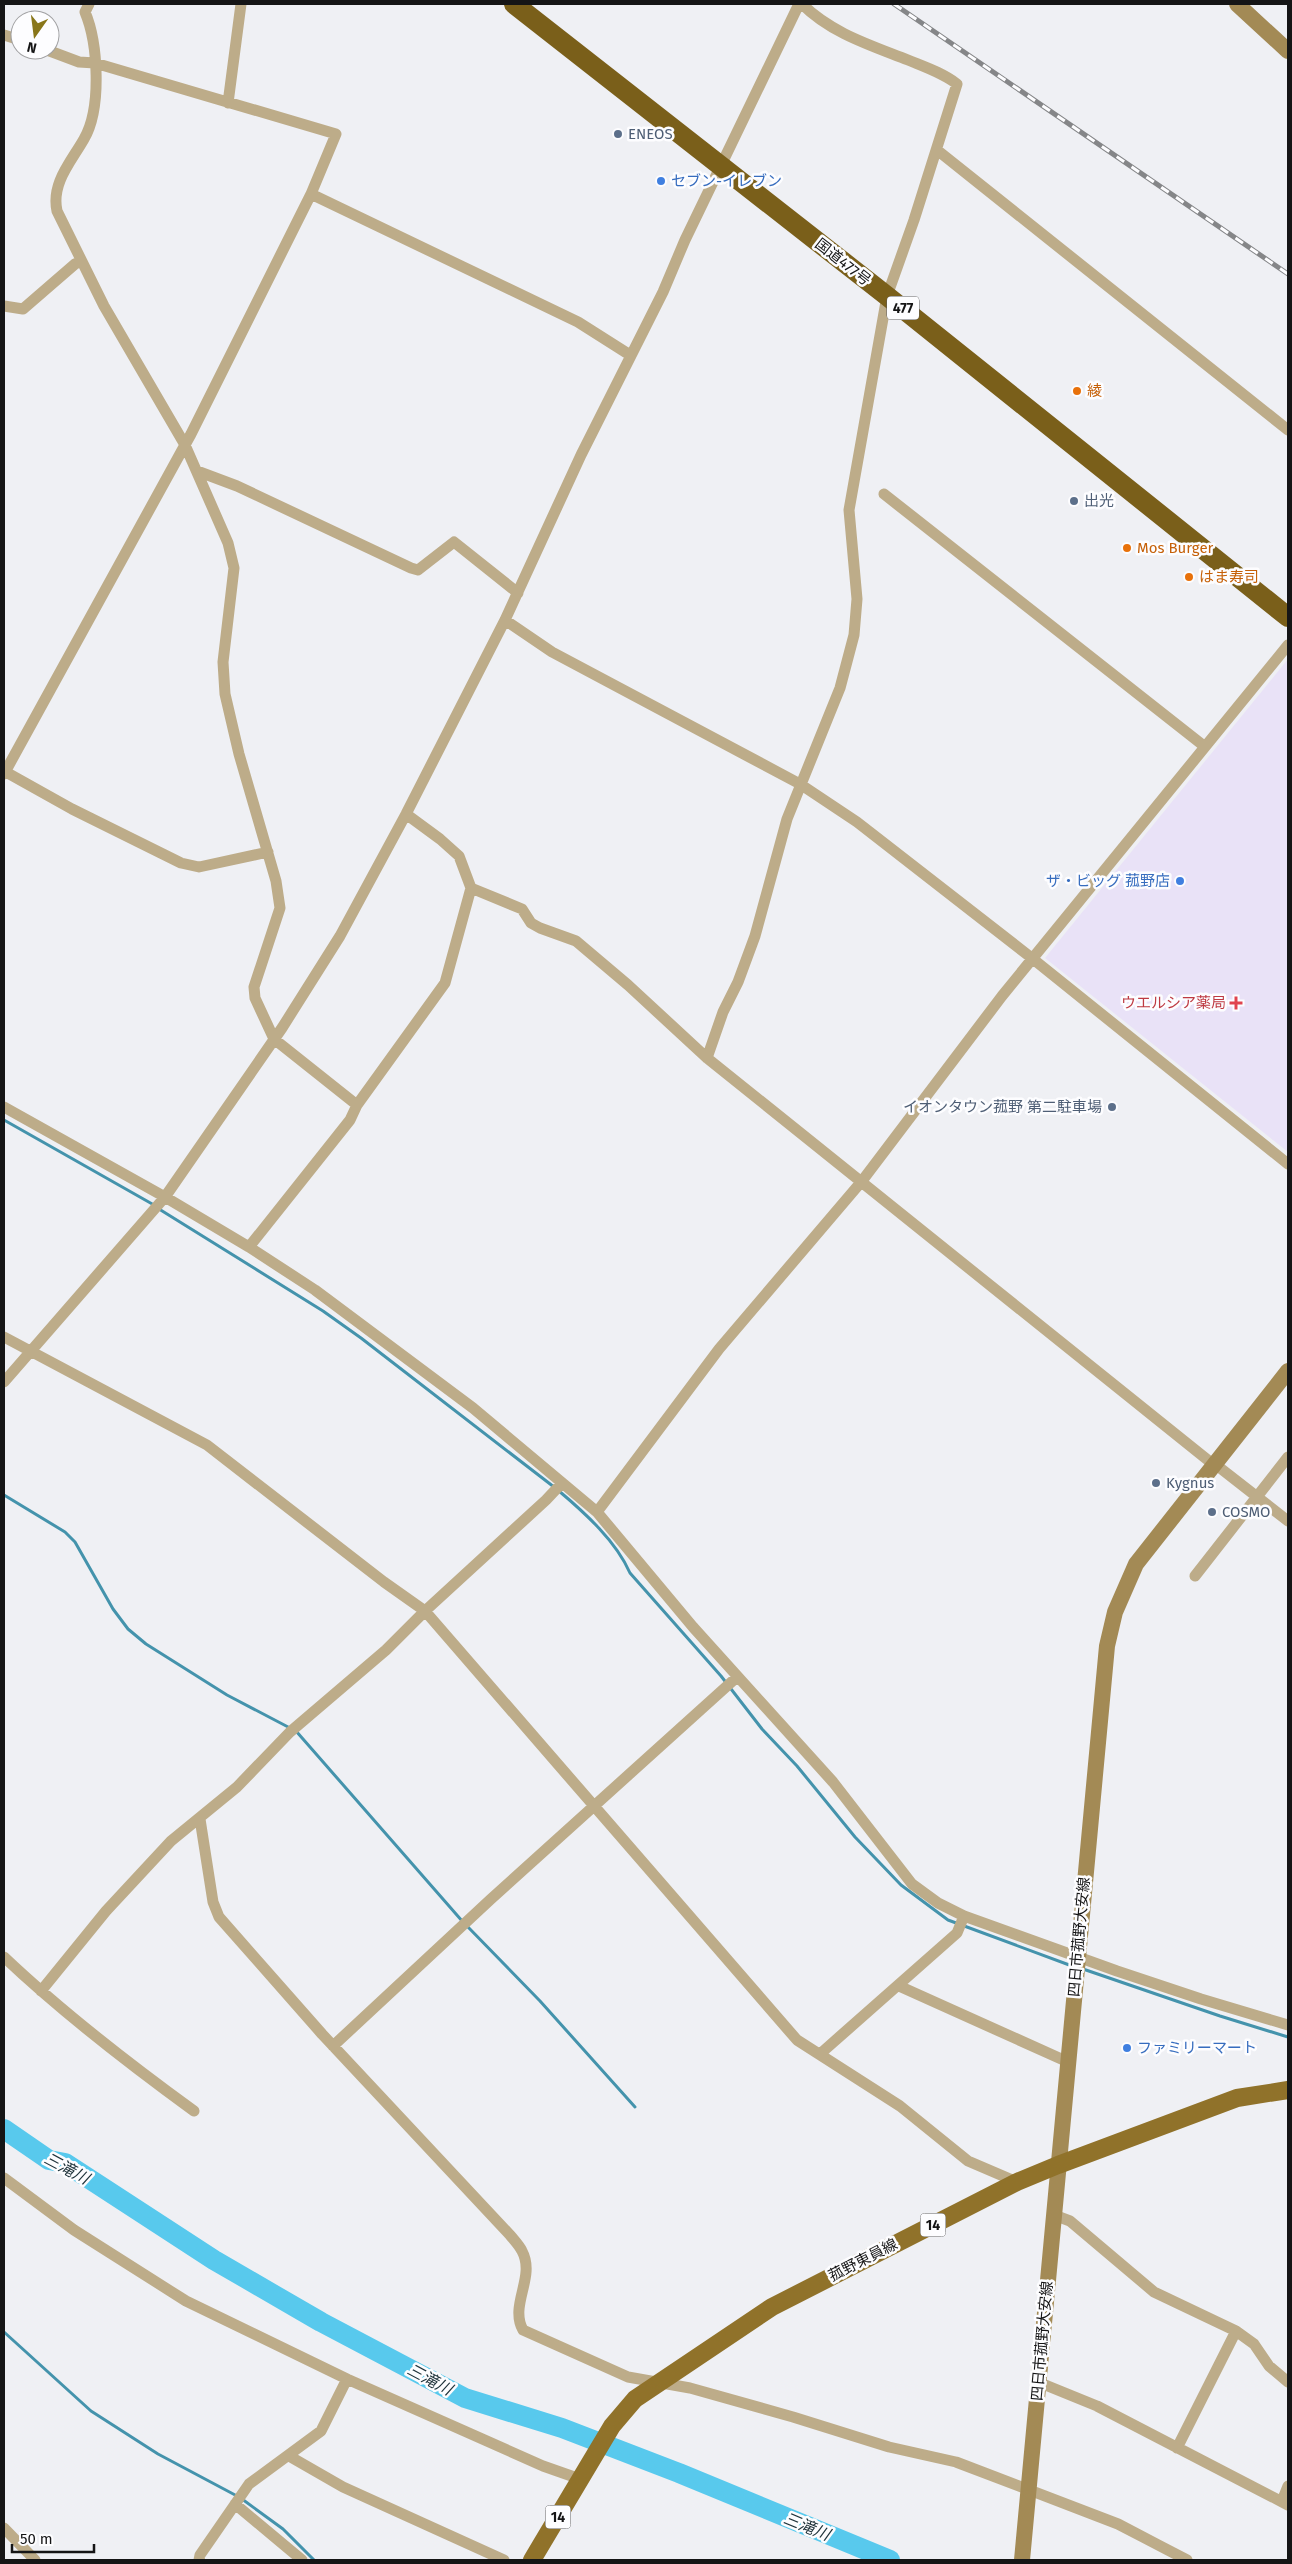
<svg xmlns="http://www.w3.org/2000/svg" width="1292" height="2564" font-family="'Fira Sans','Noto Sans JP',sans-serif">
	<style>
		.commercial { fill: #e9e2f7 }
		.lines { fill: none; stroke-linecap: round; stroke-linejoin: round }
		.stream { stroke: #4493ac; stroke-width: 3 }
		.river { stroke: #58c9ed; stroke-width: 20 }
		.street { stroke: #bdac89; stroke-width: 11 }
		.secondary { stroke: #a38a55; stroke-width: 16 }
		.primary { stroke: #90722a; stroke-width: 18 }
		.highway { stroke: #7a5f1a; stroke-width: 20 }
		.rail-casing { stroke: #858688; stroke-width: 5 }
		.rail { stroke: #fdfdff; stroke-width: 3; stroke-dasharray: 9; stroke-linecap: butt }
		.service-dot { fill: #5c6f8a; stroke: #fdfdff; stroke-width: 2 }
		.shop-dot { fill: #3f7fe0; stroke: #fdfdff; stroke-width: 2 }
		.food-dot { fill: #e8710a; stroke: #fdfdff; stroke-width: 2 }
		.health-dot { fill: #e0444e; stroke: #fdfdff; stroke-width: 2 }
		.labels { text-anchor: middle; stroke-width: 5; stroke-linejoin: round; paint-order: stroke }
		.shield { fill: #fdfdff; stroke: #5b5b5c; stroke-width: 1 }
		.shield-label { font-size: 14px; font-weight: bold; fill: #151516 }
		.service-label { font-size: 15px; fill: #4e5e75; stroke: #fdfdff; text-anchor: start }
		.shop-label { font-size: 15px; fill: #366cbe; stroke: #fdfdff; text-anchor: start }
		.street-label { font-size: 15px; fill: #151516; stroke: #fdfdff }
		.food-label { font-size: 15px; fill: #c56008; stroke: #fdfdff; text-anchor: start }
		.health-label { font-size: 15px; fill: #be3a42; stroke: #fdfdff; text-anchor: end }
		.water-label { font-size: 16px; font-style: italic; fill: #1c3038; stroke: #fdfdff }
	</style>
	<rect width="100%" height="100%" fill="#eff0f4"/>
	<path class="commercial" d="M1288,659V1152L1045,958Z"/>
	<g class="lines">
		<path class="stream" d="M4,1120L154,1205
			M159,1209L323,1311L361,1338L554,1487
			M559,1491C585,1513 616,1541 630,1573L721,1676L762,1729L797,1766L855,1837L901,1885L948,1920L1072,1966
			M4,1495L65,1532L75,1542L113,1609L128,1629L146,1644L227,1695L290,1728
			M296,1731L463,1922
			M467,1926L540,2001L635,2107
			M1083,1969L1220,2016L1288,2037
			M4,2332L91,2411L158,2454L237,2496
			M242,2499L283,2529L314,2560"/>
		<path class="river" d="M4,2129L49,2160L65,2163L214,2260L321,2322L465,2398L562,2428L679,2473L890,2560"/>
		<path class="street" d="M89,4L85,12C98,43 102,108 84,139C71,162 51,183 57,211L104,306L185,445L228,543L234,568L223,662L225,694L239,754L276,881L280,908L254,987L255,998L274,1039L357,1105L350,1120L249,1247
			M4,35L20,40
			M228,103L241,4
			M937,150L1288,430
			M311,194L578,322L630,355
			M4,306L23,309L75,264L81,261
			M197,471L237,486L411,568L418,570L454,542L518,593
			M884,494L1204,746
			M505,620L552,652L800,784L857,822L1033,959L1288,1164
			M4,771L72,809L181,863L199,867L268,852
			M4,774L191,434L311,194L336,134L95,63L79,62L47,50
			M406,814L440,839L459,856L471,888L522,909L531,923L540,928L576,941L628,985L707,1058L1214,1465
			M707,1058L723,1012L738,982L755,936L787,819L840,688L854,635L857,599L849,510L887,296L914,220L957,84C943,73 925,67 908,60C870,45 831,33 802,4
			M357,1105L445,983L471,888
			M4,1107L165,1197L249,1247L315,1290L473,1408L597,1512L693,1627L833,1782L912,1884L938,1903L964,1916L1117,1971L1201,1999L1288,2025
			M4,1337L207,1445L384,1582L425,1611L797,2040L900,2106L968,2161L1017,2182
			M4,1382L165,1197L282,1028L340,936L406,814L505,620L581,455L663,292L685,240L799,4
			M1215,1464L1288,1521
			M597,1512L719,1349L862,1181L1002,996L1288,645
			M1195,1576L1288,1457
			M200,1819L213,1902L219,1917L322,2034L510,2235C514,2240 519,2245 522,2251C536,2277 509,2305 523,2330L628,2377L690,2388L793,2417L889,2447L956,2462L1118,2524L1187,2560
			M4,1957C63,2013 128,2063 194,2111
			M899,1986L1068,2062
			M41,1991L106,1911L171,1841L237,1787L290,1732L386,1650L425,1611L546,1500L562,1483
			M333,2046L491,1899L737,1677
			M820,2054L957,1933L964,1916
			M4,2178L74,2230L186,2301L347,2379L543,2466L580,2479
			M1054,2215L1070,2221L1154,2292L1236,2331L1254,2344L1269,2366L1288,2382
			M1038,2382L1097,2406L1288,2505
			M1177,2448L1236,2331
			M289,2456L343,2487L504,2560
			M1282,2501L1288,2486
			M235,2504L302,2560
			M4,2528L35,2560
			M199,2560L200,2555L249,2484L321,2431L347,2379"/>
		<path class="secondary" d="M1237,4L1288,51
			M1022,2560L1107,1646L1115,1612L1136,1564L1288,1371"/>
		<path class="primary" d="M532,2560L612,2426L635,2399L772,2307L1017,2182L1058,2165L1237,2098L1288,2090"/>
		<path class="highway" d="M514,4L887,296L1288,617"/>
		<g class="rail-casing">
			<path id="rail" d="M894,4L1288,274"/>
		</g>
		<use href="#rail" class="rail"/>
	</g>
	<g class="service-dot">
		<circle cx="618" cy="134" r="5"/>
		<circle cx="1074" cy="501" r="5"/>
		<circle cx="1112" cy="1107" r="5"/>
		<circle cx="1156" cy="1483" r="5"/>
		<circle cx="1212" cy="1512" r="5"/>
	</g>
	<g class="shop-dot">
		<circle cx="661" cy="181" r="5"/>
		<circle cx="1180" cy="881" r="5"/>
		<circle cx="1127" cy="2048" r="5"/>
	</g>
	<g class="food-dot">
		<circle cx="1077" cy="391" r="5"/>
		<circle cx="1127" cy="548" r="5"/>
		<circle cx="1189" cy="577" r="5"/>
	</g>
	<path class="health-dot" d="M1233.5 995.5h5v5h5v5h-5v5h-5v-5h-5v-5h5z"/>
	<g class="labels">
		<g class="shield">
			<rect x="887" y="296.5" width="32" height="23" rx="4"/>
			<rect x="920.5" y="2213.5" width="25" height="23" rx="4"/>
			<rect x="545.5" y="2505.5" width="25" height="23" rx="4"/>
		</g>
		<g class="shield-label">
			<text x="903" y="313">477</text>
			<text x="933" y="2230">14</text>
			<text x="558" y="2522">14</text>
		</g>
		<g class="service-label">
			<text x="628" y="139">ENEOS</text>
			<text x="1084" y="506">出光</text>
			<text x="1102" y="1112" text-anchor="end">イオンタウン菰野 第二駐車場</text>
			<text x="1166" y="1488">Kygnus</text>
			<text x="1222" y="1517">COSMO</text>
		</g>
		<g class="shop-label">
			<text x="671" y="186">セブン-イレブン</text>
			<text x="1170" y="886" text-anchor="end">ザ・ビッグ 菰野店</text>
			<text x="1137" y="2053">ファミリーマート</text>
		</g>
		<g class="street-label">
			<text transform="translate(843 262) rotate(38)" y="5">国道477号</text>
			<text transform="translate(1079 1937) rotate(-85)" y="5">四日市菰野大安線</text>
			<text transform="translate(863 2260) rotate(-27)" y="5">菰野東員線</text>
			<text transform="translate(1042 2341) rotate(-85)" y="5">四日市菰野大安線</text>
		</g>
		<g class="food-label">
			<text x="1087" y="396">綾</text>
			<text x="1137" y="553">Mos Burger</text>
			<text x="1199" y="582">はま寿司</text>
		</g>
		<g class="health-label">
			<text x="1226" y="1008">ウエルシア薬局</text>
		</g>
		<g class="water-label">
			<text transform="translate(67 2168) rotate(28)" y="6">三滝川</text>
			<text transform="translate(430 2379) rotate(28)" y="6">三滝川</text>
			<text transform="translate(807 2526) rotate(22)" y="6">三滝川</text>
		</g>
	</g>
	<rect width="1292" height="2564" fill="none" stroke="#151516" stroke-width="10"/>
	<g transform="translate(35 35) rotate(194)"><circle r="24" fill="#fdfdff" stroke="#a0a0a2"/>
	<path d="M0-4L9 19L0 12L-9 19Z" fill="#89761a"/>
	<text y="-8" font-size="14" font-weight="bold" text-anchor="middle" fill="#151516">N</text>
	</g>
	<path d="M12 2544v8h82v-8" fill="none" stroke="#151516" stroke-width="2.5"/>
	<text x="20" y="2544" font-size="15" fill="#151516" stroke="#fdfdff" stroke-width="4" paint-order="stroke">50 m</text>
</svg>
